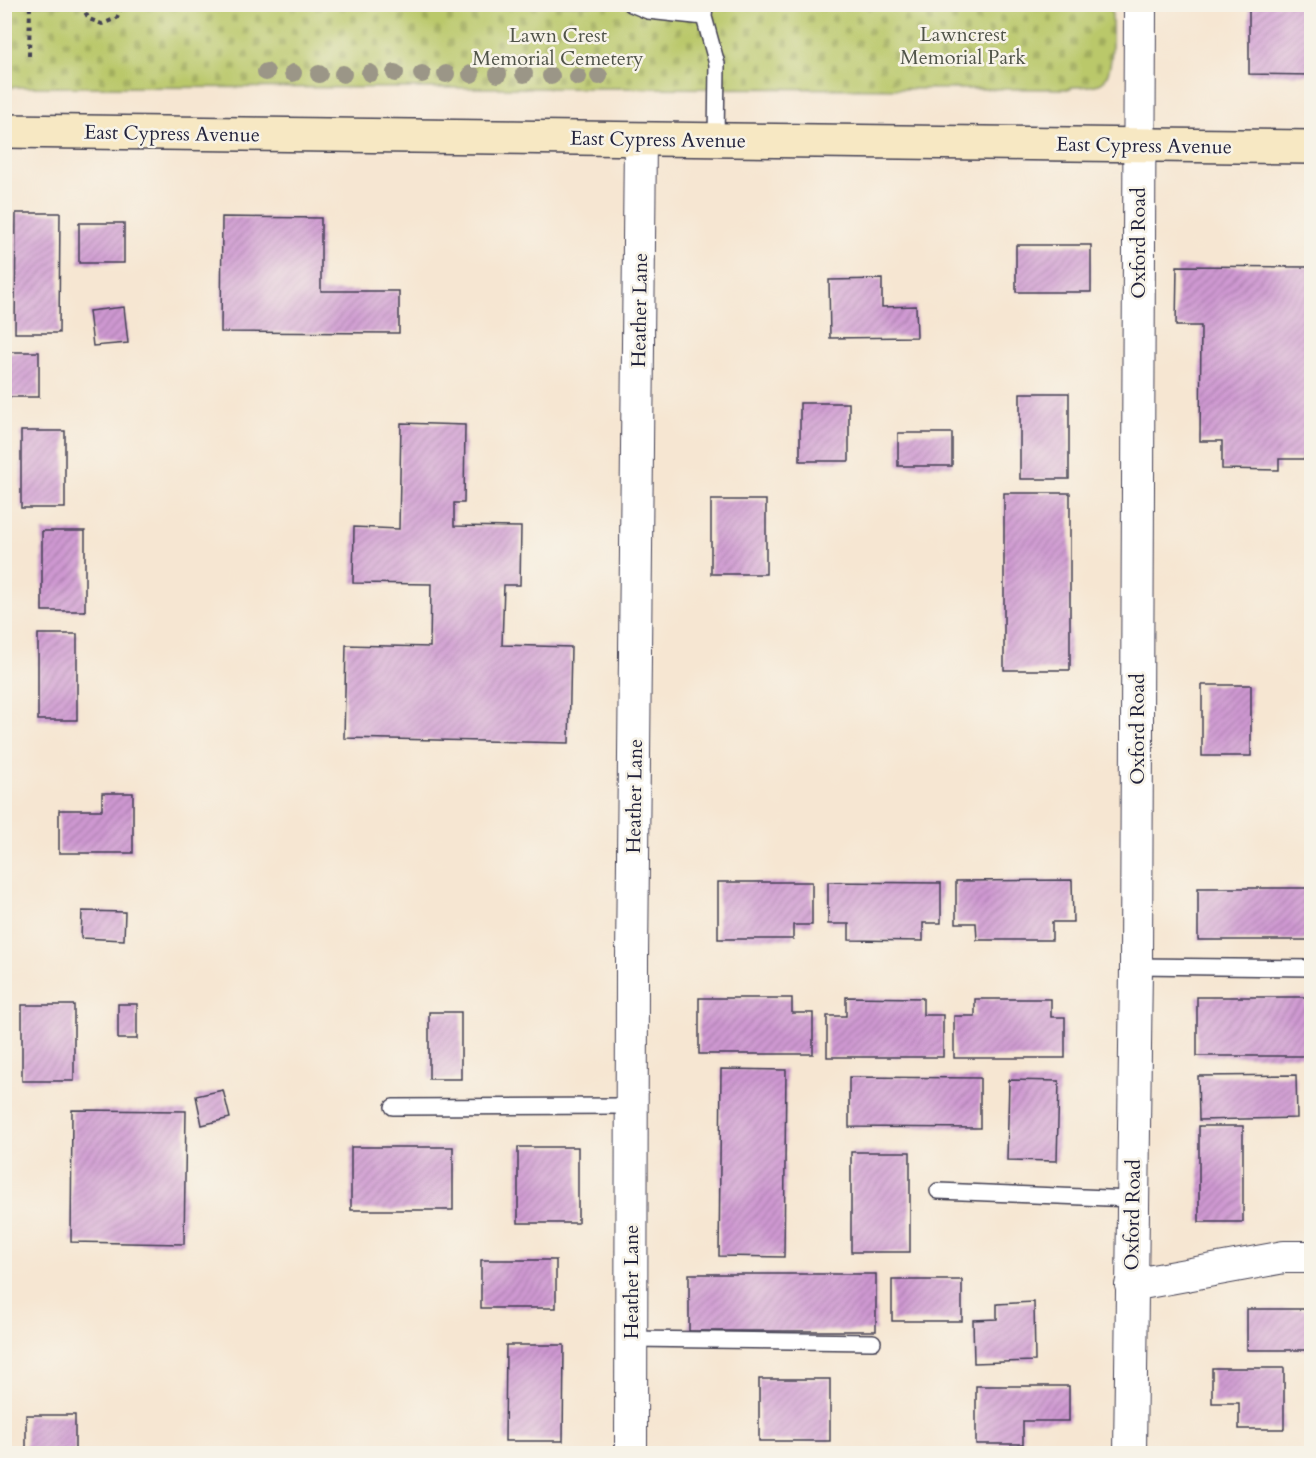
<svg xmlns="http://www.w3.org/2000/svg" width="1316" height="1458" font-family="Cardo,serif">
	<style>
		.cemetery { fill: url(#cemetery-stones); stroke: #6e7552; stroke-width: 1.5 }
		.building { fill: url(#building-hatch) }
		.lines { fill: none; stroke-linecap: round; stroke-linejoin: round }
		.service-casing { stroke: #423f52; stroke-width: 18 }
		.minor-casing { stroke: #423f52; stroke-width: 34 }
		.secondary-casing { stroke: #423f52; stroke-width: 36 }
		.path { stroke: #423f52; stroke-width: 4; stroke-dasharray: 4.5 4.5; stroke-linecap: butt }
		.service { stroke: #fff; stroke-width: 15 }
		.minor { stroke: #fff; stroke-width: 32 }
		.secondary { stroke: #f7e8c3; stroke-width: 33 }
		.tree { fill: #9b9687 }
		.labels { text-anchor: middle; stroke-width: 5; stroke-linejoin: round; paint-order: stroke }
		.park-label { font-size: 20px; fill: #505449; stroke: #f7f3e8 }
		.street-label { font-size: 20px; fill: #22223b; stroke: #f7f3e8 }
	</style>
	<defs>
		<pattern id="cemetery-stones" width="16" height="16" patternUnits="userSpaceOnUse" patternTransform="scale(1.5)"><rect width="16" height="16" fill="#bac86a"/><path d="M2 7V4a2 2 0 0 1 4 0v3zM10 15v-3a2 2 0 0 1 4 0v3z" fill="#a0ac5d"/></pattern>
		<pattern id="building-hatch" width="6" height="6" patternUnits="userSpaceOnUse" patternTransform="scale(1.5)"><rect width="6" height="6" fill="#cf99d2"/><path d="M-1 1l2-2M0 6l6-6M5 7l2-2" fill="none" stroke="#a87cac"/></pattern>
	</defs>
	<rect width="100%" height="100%" fill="#f7f3e8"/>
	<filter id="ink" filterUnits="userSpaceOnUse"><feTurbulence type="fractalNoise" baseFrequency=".0167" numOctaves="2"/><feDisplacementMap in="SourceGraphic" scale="12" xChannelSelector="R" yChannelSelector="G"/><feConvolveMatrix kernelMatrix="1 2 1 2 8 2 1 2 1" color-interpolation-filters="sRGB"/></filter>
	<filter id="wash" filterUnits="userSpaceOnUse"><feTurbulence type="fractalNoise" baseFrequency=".008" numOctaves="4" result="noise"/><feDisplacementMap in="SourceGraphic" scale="24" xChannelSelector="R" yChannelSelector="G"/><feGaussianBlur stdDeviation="1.35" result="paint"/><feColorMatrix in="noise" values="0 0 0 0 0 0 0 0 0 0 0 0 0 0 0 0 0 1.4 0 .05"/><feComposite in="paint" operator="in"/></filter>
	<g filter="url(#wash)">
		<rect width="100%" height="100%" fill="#f6e6d2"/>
		<path class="cemetery" d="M5,5H1112C1111,21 1117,79 1099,84C1090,87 1080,87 1071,87V89L5,87Z"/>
		<g id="blocks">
			<path class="building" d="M1249,4H1312V75L1249,74Z
				M16,213H60L59,333H15Z
				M222,217L321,218V291H399V333L221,332Z
				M79,223H124V263H79Z
				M1016,245H1091V292H1016Z
				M1177,266L1312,267V459H1279V470L1222,469V441H1200L1201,326H1176Z
				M882,279V307L916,306L917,337L830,338L829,280Z
				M124,307L128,343L93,346L89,311Z
				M5,352H39V397H5Z
				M1020,393H1069V479H1020Z
				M800,403H849V461H800Z
				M401,423L465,425L464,503H454V526L521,527L520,585H504L502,645L571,647L569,743L344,738L346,645L430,647L431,584L353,583L354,527L399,529Z
				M21,431H65V508H21Z
				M898,433H952V466H898Z
				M1004,493H1070V670H1004Z
				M711,500H766V574H711Z
				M42,531H85V611H42Z
				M38,634H77V720H38Z
				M1202,685H1251V756H1202Z
				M102,793H133V853H59V810H102Z
				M1072,880L1073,922H1052V940H977L976,923H956V881Z
				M718,882H812V925H793V939H718Z
				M828,882L941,883V923H923V941L849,940V924H828Z
				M1198,888H1308V940H1198Z
				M82,911L125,912L124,940L81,938Z
				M846,997L923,998V1015H943V1057H827V1016H846Z
				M1197,997H1306V1056H1197Z
				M699,998H792V1013H813V1054H699Z
				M975,999H1051V1017H1065V1058H954V1016H975Z
				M118,1004H137V1039H118Z
				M22,1005H74V1081H22Z
				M429,1012H461V1079H429Z
				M721,1069L786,1070L784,1257L719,1256Z
				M1296,1075L1297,1118L1199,1120L1198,1076Z
				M849,1077L980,1078V1128L849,1127Z
				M1009,1080L1059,1081L1057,1161L1007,1160Z
				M223,1090L230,1118L202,1125L196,1096Z
				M72,1110L186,1111L184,1244L71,1242Z
				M1199,1126H1243V1222H1199Z
				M351,1147H453V1210H351Z
				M518,1147H578V1223H518Z
				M851,1152H910V1252H851Z
				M481,1260H556V1308H481Z
				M689,1274H876V1331H689Z
				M892,1280H962V1321H892Z
				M1034,1302L1035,1361L974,1363L973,1320L997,1319V1304Z
				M1247,1309H1312V1350H1247Z
				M506,1345H564L563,1441H505Z
				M1212,1368H1284V1429H1239V1403H1212Z
				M759,1379H830V1441H759Z
				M976,1386H1069V1421H1023V1444H976Z
				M26,1415H75V1454H26Z"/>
		</g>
	</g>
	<g filter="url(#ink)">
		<use href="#blocks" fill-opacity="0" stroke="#423f52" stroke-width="1.5"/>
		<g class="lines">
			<g class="service-casing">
				<path id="service" d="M631,4L648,11L704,17
					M705,4L704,17L717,64L716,140
					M1136,966L1312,968
					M393,1107L631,1106
					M938,1191L1132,1199
					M631,1339L873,1342"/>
			</g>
			<g class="minor-casing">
				<path id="minor" d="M1131,1285L1284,1257H1312
					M631,1454L632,961L640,139
					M1130,1454L1136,966L1140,4"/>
			</g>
			<g class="secondary-casing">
				<path id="secondary" d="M4,131L1312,147"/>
			</g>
			<path class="path" d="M84,4V10L89,19L102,24L117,18L123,4
				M103,5V4
				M29,56L30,4"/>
			<use href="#service" class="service"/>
			<use href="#minor" class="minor"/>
			<use href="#secondary" class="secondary"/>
		</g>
		<g class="tree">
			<circle cx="266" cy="72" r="9"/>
			<circle cx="293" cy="73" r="9"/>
			<circle cx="370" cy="73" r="9"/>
			<circle cx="395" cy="73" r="9"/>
			<circle cx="319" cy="74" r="9"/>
			<circle cx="343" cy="74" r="9"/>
			<circle cx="422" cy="74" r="9"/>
			<circle cx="446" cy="74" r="9"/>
			<circle cx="471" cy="74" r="9"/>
			<circle cx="498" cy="74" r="9"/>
			<circle cx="524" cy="74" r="9"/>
			<circle cx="551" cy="76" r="9"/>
			<circle cx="599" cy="76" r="9"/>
			<circle cx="578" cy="77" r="9"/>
		</g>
	</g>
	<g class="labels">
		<g class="park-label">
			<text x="963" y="41">Lawncrest<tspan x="963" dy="23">Memorial Park</tspan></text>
			<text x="558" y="42">Lawn Crest<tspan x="558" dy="23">Memorial Cemetery</tspan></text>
		</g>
		<g class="street-label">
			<text transform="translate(172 133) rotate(1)" y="7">East Cypress Avenue</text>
			<text transform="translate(658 139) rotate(1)" y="7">East Cypress Avenue</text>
			<text transform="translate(1144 145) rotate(1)" y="7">East Cypress Avenue</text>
			<text transform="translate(1138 243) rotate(-90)" y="7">Oxford Road</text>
			<text transform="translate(639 310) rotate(-89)" y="7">Heather Lane</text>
			<text transform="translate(1137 729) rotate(-90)" y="7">Oxford Road</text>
			<text transform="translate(634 796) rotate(-89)" y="7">Heather Lane</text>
			<text transform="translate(1132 1215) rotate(-89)" y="7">Oxford Road</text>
			<text transform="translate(631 1282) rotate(-90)" y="7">Heather Lane</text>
		</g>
	</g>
	<rect width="1316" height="1458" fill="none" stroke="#f7f3e8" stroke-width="24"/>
</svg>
